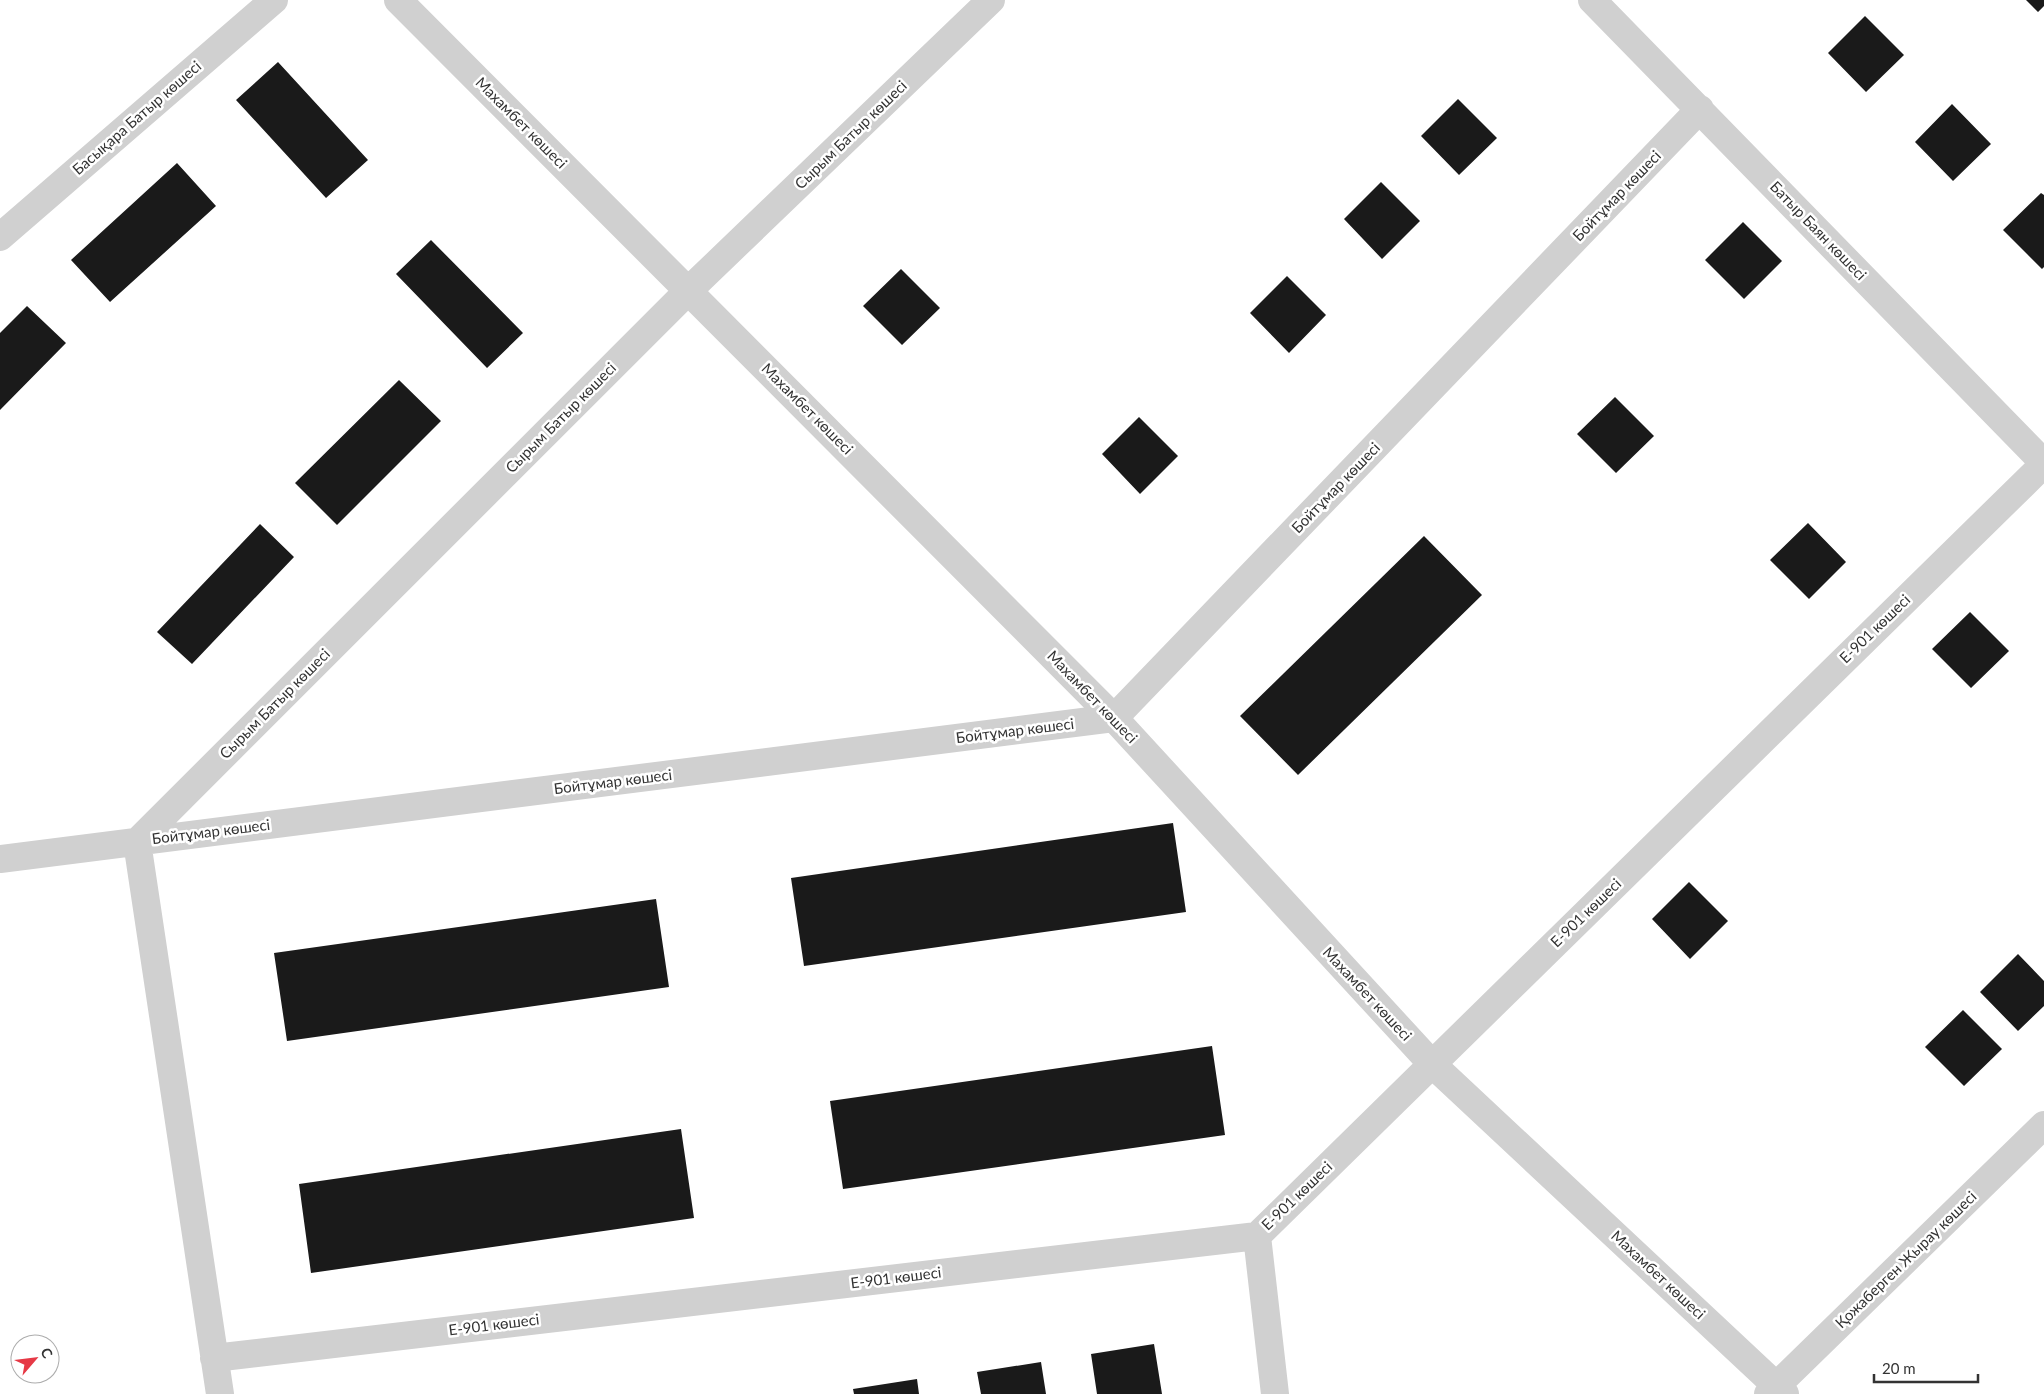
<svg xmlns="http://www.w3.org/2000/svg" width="2044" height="1394" font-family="Lato,sans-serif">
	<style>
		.building { fill: #1a1a1a }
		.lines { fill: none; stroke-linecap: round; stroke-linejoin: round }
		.street { stroke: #d0d0d0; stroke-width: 28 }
		.labels { text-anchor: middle; stroke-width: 5; stroke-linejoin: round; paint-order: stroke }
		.street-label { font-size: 15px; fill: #333; stroke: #fff }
	</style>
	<rect width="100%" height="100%" fill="#fff"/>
	<path class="building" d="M2026,0H2044V6L2038,12Z
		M1865,16L1904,55L1866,92L1828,53Z
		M278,62L368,160L326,198L236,100Z
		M1458,99L1497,138L1459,175L1421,136Z
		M1952,104L1991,144L1953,181L1915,142Z
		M177,163L216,206L110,302L71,260Z
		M1381,182L1420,221L1382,259L1344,219Z
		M2041,193L2044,195V267L2042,269L2003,230Z
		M1743,222L1782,261L1744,299L1705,260Z
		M431,240L523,333L487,368L396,274Z
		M901,269L940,308L902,345L863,306Z
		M1287,276L1326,315L1289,353L1250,313Z
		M27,306L66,343L0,410V333Z
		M399,380L441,421L337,525L295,483Z
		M1615,397L1654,436L1616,473L1577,434Z
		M1139,417L1178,456L1140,494L1102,454Z
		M1808,523L1846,562L1809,599L1770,560Z
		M260,524L294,557L192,664L157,632Z
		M1424,536L1482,595L1298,775L1240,716Z
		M1970,612L2009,651L1971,688L1932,649Z
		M1173,823L1186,912L804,966L791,878Z
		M1689,882L1728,921L1690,959L1652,919Z
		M656,899L669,987L287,1041L274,953Z
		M2018,954L2044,981V1006L2018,1031L1980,992Z
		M1963,1010L2002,1049L1964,1086L1925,1047Z
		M1212,1046L1225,1135L843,1189L830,1101Z
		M681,1129L694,1218L311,1273L299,1184Z
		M1154,1344L1162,1394H1097L1091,1354Z
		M1041,1362L1046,1394H981L977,1372Z
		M917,1379L919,1394H854L853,1389Z"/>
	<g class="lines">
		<path class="street" d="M398,0L1114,718L1432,1064L1785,1394
			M1592,0L2044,463
			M0,237L274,0
			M137,842L688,291L991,0
			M137,842L220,1394
			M0,859L1114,718L1700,109
			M1257,1236L1275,1394
			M214,1358L1257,1236L2044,464
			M1768,1394L2044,1125"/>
	</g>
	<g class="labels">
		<g class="street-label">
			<text transform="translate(137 118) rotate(-41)" y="5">Басықара Батыр көшесі</text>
			<text transform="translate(521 123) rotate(45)" y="5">Махамбет көшесі</text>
			<text transform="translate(851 135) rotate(-44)" y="5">Сырым Батыр көшесі</text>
			<text transform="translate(1617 196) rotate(-46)" y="5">Бойтұмар көшесі</text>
			<text transform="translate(1818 231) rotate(46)" y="5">Батыр Баян көшесі</text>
			<text transform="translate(807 409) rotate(45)" y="5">Махамбет көшесі</text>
			<text transform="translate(561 418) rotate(-45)" y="5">Сырым Батыр көшесі</text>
			<text transform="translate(1336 488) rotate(-46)" y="5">Бойтұмар көшесі</text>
			<text transform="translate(1875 629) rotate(-44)" y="5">Е-901 көшесі</text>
			<text transform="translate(1092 697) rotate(46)" y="5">Махамбет көшесі</text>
			<text transform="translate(275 704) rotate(-45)" y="5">Сырым Батыр көшесі</text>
			<text transform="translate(1015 731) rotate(-7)" y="5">Бойтұмар көшесі</text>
			<text transform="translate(613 782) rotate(-7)" y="5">Бойтұмар көшесі</text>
			<text transform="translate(211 832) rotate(-7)" y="5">Бойтұмар көшесі</text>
			<text transform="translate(1586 913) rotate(-44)" y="5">Е-901 көшесі</text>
			<text transform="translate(1367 994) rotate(47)" y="5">Махамбет көшесі</text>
			<text transform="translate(1297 1196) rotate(-44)" y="5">Е-901 көшесі</text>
			<text transform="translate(1906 1260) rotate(-44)" y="5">Қожаберген Жырау көшесі</text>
			<text transform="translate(1658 1275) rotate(43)" y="5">Махамбет көшесі</text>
			<text transform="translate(896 1278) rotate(-7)" y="5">Е-901 көшесі</text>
			<text transform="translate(494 1325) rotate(-7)" y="5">Е-901 көшесі</text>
		</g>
	</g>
	<g transform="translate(35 1359) rotate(62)"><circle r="24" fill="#ffffff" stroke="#adadad"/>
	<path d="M0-4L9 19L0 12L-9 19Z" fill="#e63946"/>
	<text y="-8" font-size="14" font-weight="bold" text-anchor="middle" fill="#333333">С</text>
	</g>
	<path d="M1874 1374v8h104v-8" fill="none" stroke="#333333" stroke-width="2.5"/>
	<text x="1882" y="1374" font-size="15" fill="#333333" stroke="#ffffff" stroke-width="4" paint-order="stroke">20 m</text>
</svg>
